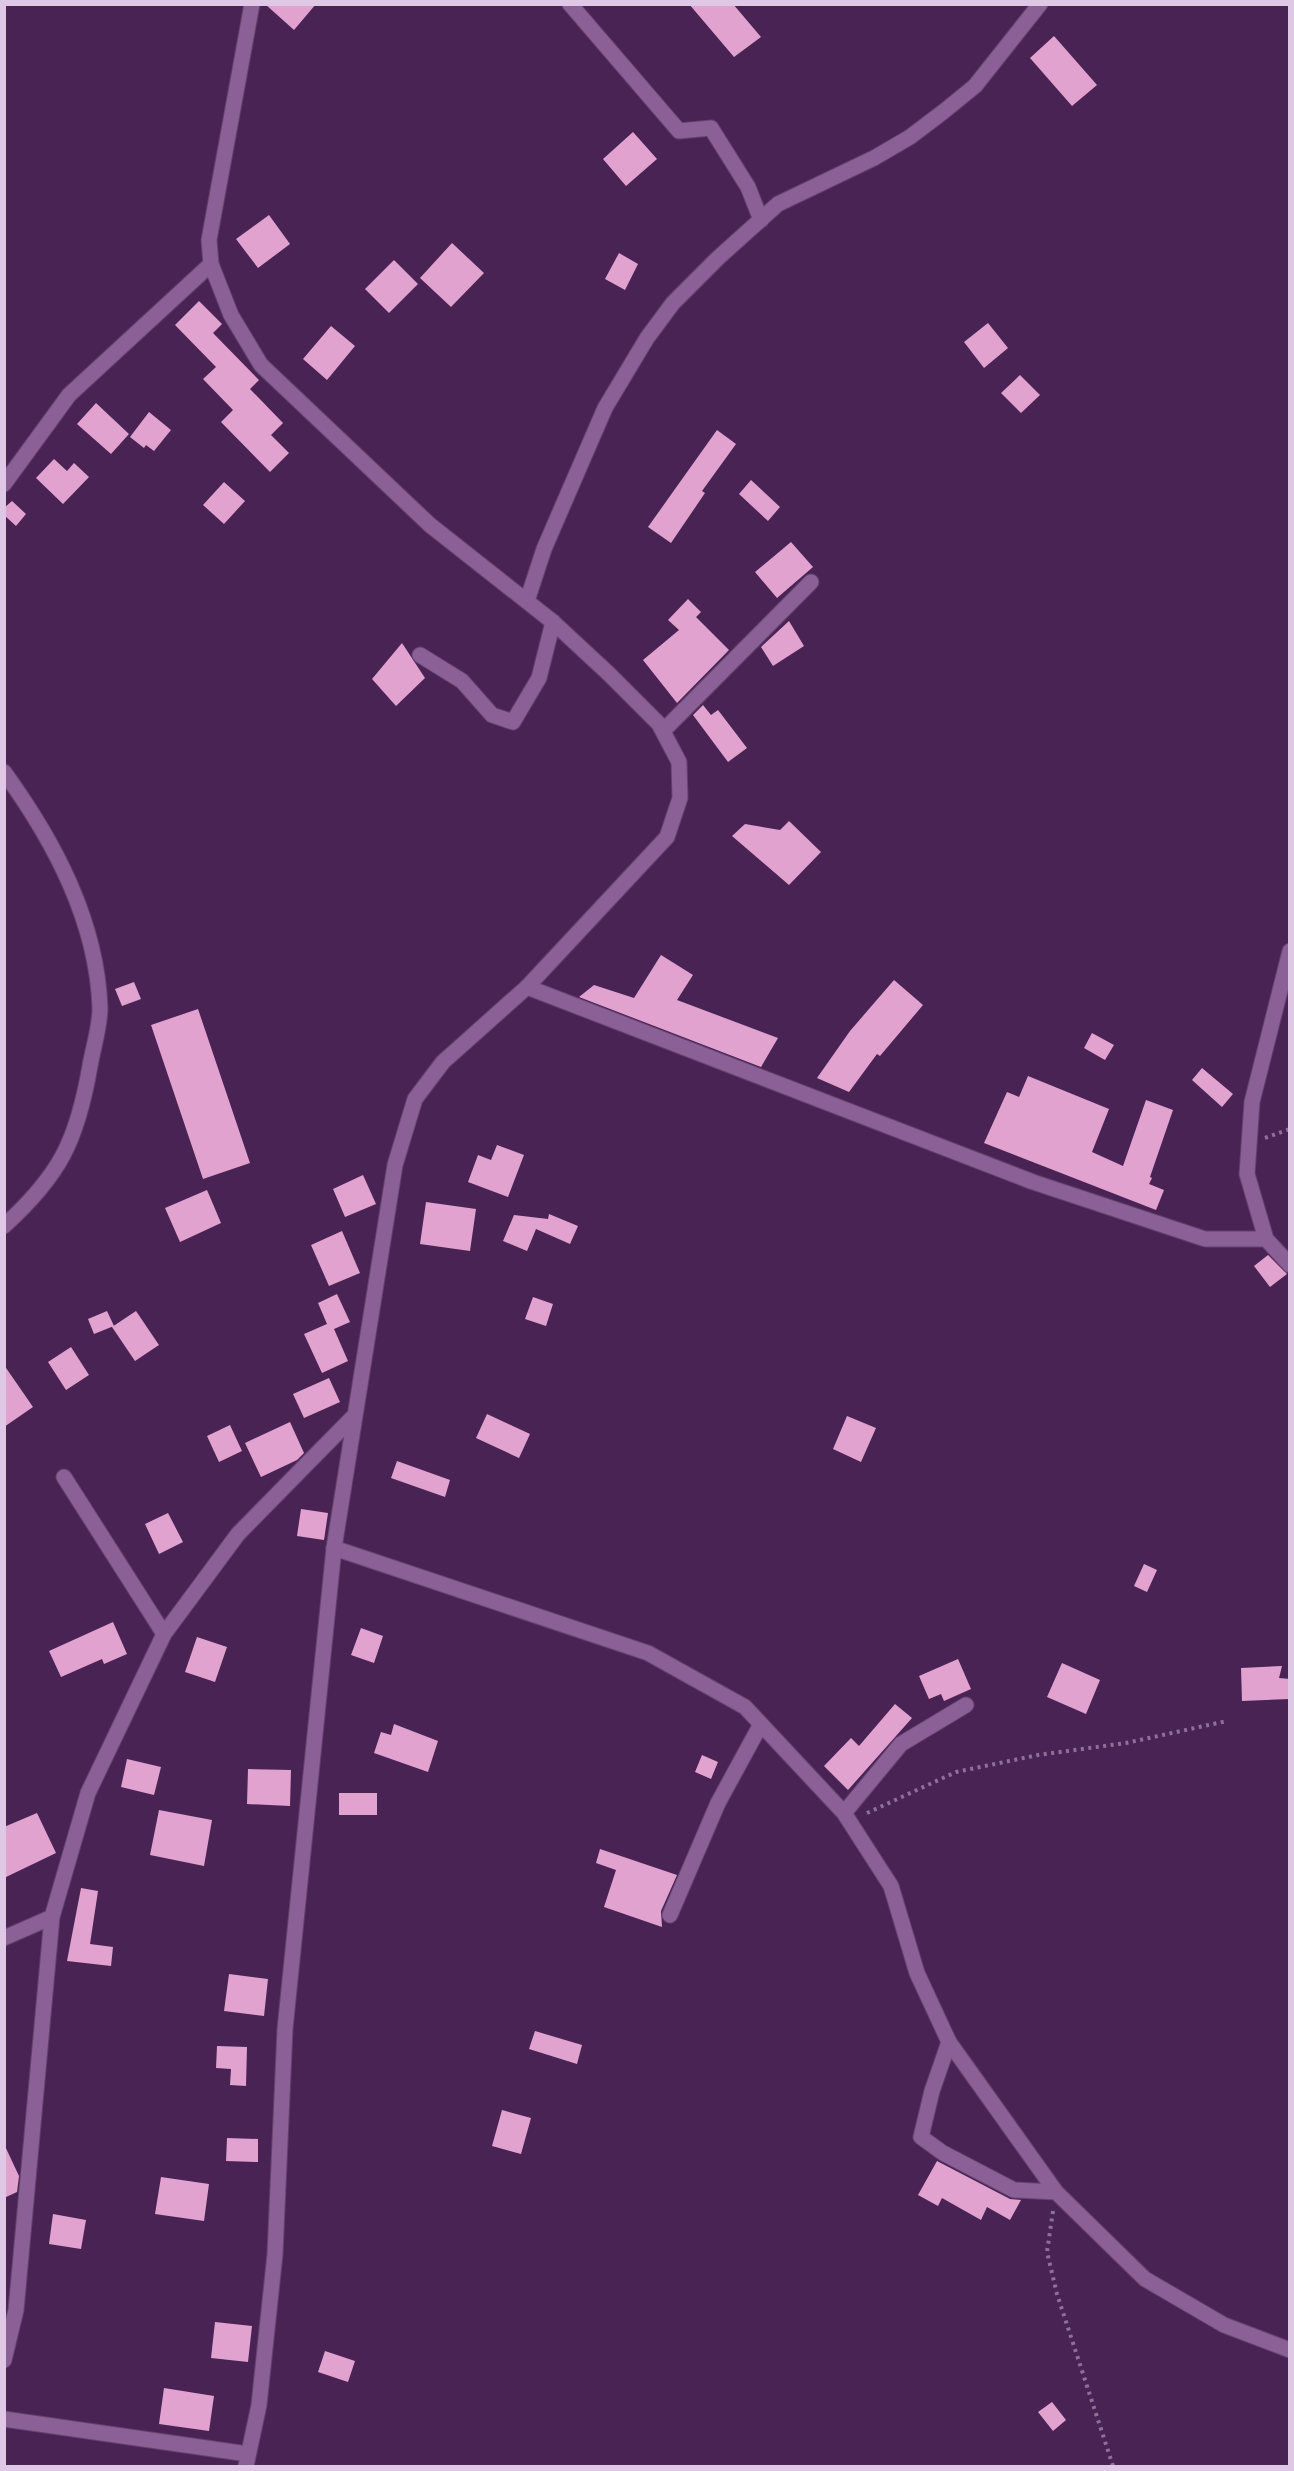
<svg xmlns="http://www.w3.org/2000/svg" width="1294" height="2471" font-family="'Libre Baskerville',serif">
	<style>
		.building { fill: #e2a2cf }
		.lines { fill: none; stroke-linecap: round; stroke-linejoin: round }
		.street-casing { stroke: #64426d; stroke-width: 17 }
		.secondary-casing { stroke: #64426d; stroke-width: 17 }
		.path { stroke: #907099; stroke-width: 4; stroke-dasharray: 3 4.5; stroke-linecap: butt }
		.street { stroke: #8a6096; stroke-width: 15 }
		.secondary { stroke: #8a6096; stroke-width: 15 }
	</style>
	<rect width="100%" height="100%" fill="#4a2355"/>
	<path class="building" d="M265,4H316L294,30Z
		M689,4H733L761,37L734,57Z
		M1054,36L1097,85L1072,106L1030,58Z
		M633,132L657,159L626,186L603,159Z
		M269,215L290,244L258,268L236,239Z
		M452,243L484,273L451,307L420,278Z
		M619,253L638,264L625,290L605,279Z
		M394,260L418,284L389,313L365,289Z
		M199,301L222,324L213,333L259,380L250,389L283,423L271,435L289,453L270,472L221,422L233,410L203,379L216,367L175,325Z
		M988,323L1008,348L984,368L964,342Z
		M331,326L355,346L327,380L303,359Z
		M1020,375L1040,395L1021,413L1001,393Z
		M96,403L129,434L111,454L77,424Z
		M149,412L171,430L154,451L146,445L144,448L130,437Z
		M717,430L736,444L702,491L705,493L671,543L648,527Z
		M54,459L67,471L74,463L89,477L63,504L36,478Z
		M751,480L780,507L768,521L739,494Z
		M224,482L245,501L224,524L203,505Z
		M12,501L26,514L16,526L4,515V508Z
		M791,542L813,567L777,598L755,572Z
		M688,599L701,612L696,617L729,650L677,703L643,660L679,630L668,620Z
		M789,621L804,646L773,666L761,647Z
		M402,643L425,678L396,706L372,679Z
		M703,705L711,715L718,710L747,748L728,762L693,715Z
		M789,821L821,852L789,885L732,836L745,824L780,830Z
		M661,955L693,975L677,1000L778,1038L761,1067L579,997L594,985L634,998Z
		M894,980L923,1005L880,1056L877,1054L849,1092L817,1078L850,1031Z
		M134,982L141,999L122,1006L115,989Z
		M198,1009L250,1163L203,1179L151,1025Z
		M1092,1033L1114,1045L1105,1060L1084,1048Z
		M1202,1068L1233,1094L1222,1107L1192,1080Z
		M1028,1076L1109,1109L1092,1152L1123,1166L1146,1100L1173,1110L1150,1177L1152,1178L1149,1184L1164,1190L1156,1210L984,1143L1007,1092L1019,1097Z
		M497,1145L524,1155L508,1197L468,1182L478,1155L491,1160Z
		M363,1175L376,1204L345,1217L333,1189Z
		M207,1190L221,1223L180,1242L165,1208Z
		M426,1202L476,1209L470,1251L420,1244Z
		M549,1214L578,1226L570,1244L536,1229L527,1251L503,1241L514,1215L548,1219Z
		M342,1231L360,1273L329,1286L311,1245Z
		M1268,1255L1287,1274L1270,1287L1254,1266Z
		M337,1294L350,1322L334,1329L348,1361L322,1373L304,1334L327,1324L318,1303Z
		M533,1297L553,1304L546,1326L525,1319Z
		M107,1311L114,1326L94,1334L88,1319Z
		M136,1311L159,1345L135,1361L112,1327Z
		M71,1347L89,1375L66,1390L48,1362Z
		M4,1365L33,1407L4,1427Z
		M329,1378L340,1402L304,1418L293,1394Z
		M487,1414L530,1434L519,1458L476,1438Z
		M847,1416L876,1428L861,1462L833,1449Z
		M290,1422L304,1453L297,1460L261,1477L245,1443Z
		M230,1425L242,1451L219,1462L207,1436Z
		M397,1461L450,1480L445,1497L391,1478Z
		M301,1509L328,1513L324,1540L297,1536Z
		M168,1513L183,1542L159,1554L145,1524Z
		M1144,1564L1157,1570L1147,1592L1134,1586Z
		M113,1622L127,1654L104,1664L102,1659L61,1677L49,1651Z
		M361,1628L383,1636L374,1663L351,1655Z
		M197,1637L227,1647L215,1682L185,1672Z
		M958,1659L971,1689L944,1701L941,1694L929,1699L919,1676Z
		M1062,1663L1100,1680L1086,1714L1047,1697Z
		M1282,1666L1279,1678L1290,1679V1699L1242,1701L1241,1668Z
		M895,1704L912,1718L848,1790L824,1766L851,1738L859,1746Z
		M394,1724L438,1741L428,1772L374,1753L381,1732L391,1735Z
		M702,1755L718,1762L711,1779L695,1772Z
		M127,1759L161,1767L154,1795L121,1787Z
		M248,1769L291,1770L290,1806L247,1804Z
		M339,1793H377V1815H339Z
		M159,1810L212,1820L204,1866L150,1855Z
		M37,1813L56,1853L4,1878V1827Z
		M600,1849L677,1875L661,1911L662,1927L604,1907L616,1870L596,1863Z
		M81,1888L98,1891L90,1944L113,1947L111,1966L67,1961Z
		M229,1974L268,1979L264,2016L224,2011Z
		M535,2031L582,2045L577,2064L529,2049Z
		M217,2046L247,2047L246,2086L230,2085L231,2069L216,2068Z
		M502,2110L531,2118L521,2154L492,2146Z
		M227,2138L258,2139V2162L226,2161Z
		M4,2144L19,2176L17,2192L4,2198Z
		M937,2161L1010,2199L1021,2200L1010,2220L987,2207L981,2220L942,2198L938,2206L918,2195Z
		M161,2177L209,2184L204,2221L155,2214Z
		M53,2214L86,2220L81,2249L49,2244Z
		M215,2322L252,2326L248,2362L211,2358Z
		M325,2351L355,2361L348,2382L318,2372Z
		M164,2388L214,2396L209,2431L159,2424Z
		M1052,2402L1066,2420L1053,2431L1038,2412Z"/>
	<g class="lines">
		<g class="street-casing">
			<path id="street" d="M570,4L679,131L711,128L748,187L761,220
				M4,484L69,395L211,264
				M420,655L462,681L492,715L513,722L539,678L553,622
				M663,731L811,582
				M4,772C54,841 97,921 100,1008C100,1027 93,1048 90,1066C77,1141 60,1175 4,1226
				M1290,951L1252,1102L1247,1174L1266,1239L1290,1265
				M527,987L1033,1182L1205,1239H1266
				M64,1477L164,1634
				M334,1548L648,1653L745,1707L844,1813L891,1886L917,1973L949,2042L1056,2192L1145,2279L1224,2325L1290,2350
				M844,1813L901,1744L966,1705
				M670,1915L718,1803L761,1724
				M4,1938L52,1917
				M949,2042L932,2091L921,2137L943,2153L1014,2190L1056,2192
				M4,2360L16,2310L52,1917L88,1793L164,1634L238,1534L353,1417
				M4,2419L248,2454"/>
		</g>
		<g class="secondary-casing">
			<path id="secondary" d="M527,601L544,549L605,408L647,338L673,303L718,258L778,204L874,158L910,137L943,112L975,86L1040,4
				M246,2466L259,2405L275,2254L285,2029L334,1548L395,1165L415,1099L443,1062L527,987L667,837L680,798L679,762L659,724L609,674L553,622L430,525L261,365L231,315L211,264L209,240L252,4"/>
		</g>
		<path class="path" d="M1265,1138L1290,1129
			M867,1813L956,1772L1038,1755L1126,1743L1227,1721
			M1053,2211L1047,2252L1057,2294L1113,2466"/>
		<use href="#street" class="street"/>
		<use href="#secondary" class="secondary"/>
	</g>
	<rect width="1294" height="2471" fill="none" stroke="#dfc8e6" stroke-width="12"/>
</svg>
